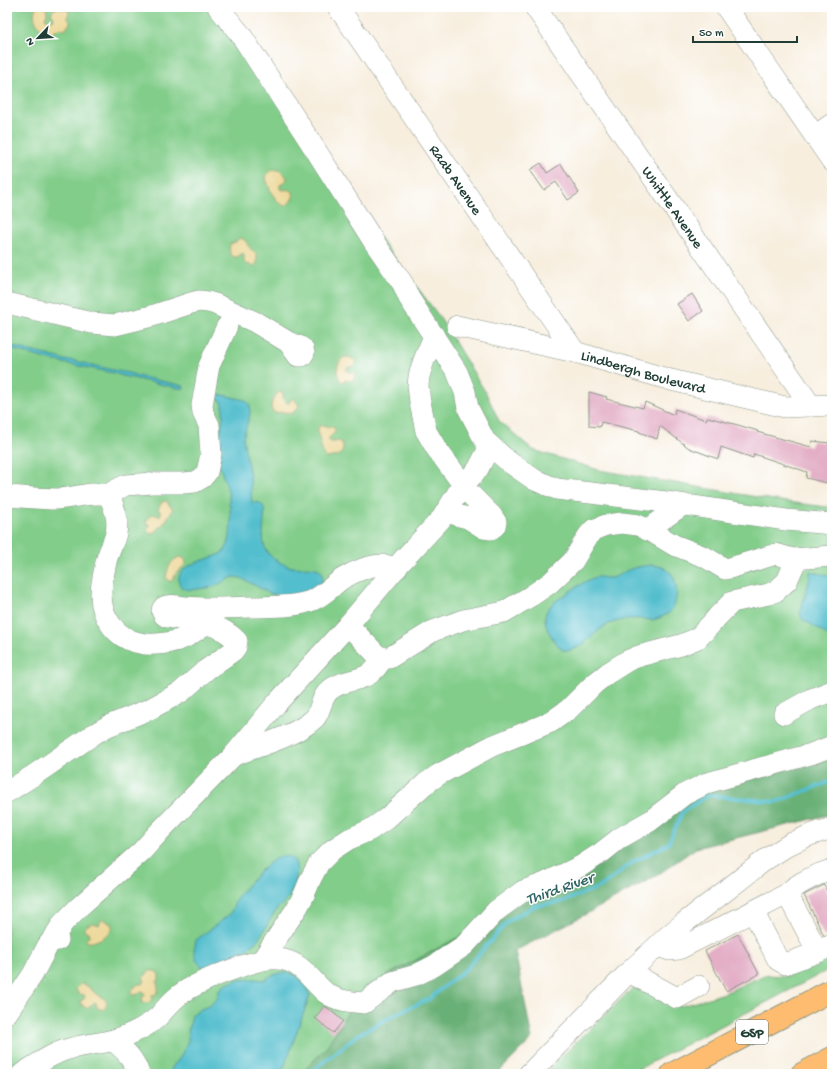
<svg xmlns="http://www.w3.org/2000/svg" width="839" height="1081" font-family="'Gochi Hand',sans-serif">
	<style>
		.green { fill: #82cd8a; stroke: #50855f }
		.forest { fill: #69b076; stroke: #447655 }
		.sand { fill: #eeda9e; stroke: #868c69 }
		.water { fill: #53becd; stroke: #397e80 }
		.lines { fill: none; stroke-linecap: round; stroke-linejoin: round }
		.stream { stroke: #53becd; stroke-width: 4 }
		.building { fill: #e3aec6 }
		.minor-casing { stroke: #8b9689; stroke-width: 22 }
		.highway-casing { stroke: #8b9689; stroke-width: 24 }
		.minor { stroke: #fff; stroke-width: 21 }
		.highway { stroke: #fdbc70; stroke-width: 22 }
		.labels { text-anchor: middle; stroke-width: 3; stroke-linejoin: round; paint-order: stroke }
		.shield { fill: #fff; stroke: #627771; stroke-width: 1 }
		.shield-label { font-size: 14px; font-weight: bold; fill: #1f3d34 }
		.street-label { font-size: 15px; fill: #1f3d34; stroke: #fff }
		.water-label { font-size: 16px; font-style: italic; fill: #2f6462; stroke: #fff }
	</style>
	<rect width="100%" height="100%" fill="#fff"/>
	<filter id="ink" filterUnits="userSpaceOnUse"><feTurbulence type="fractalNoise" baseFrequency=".025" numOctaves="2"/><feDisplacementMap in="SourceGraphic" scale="8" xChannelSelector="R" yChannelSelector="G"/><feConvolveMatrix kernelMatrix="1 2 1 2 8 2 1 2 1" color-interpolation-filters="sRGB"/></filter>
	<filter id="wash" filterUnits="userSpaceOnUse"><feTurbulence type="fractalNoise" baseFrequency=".012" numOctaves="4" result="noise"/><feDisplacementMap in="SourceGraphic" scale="16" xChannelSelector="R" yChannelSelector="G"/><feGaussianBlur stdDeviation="0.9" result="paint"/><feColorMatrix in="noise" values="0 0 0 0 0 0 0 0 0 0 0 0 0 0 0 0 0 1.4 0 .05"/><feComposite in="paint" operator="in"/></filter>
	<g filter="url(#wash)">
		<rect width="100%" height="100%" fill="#f7eede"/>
		<path class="green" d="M7,7H228L379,237L438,315L486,393L499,421L533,450L599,470L780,501L826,507H832V781L709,795L308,1074H7Z
			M832,952V968L629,1074H543L634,987L682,1006L725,993L764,975L787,976Z"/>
		<path class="forest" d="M832,736V814L696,848L656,876L592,911L515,951L532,1039L497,1074H301L325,1049L363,988L533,898L693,799Z"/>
		<path class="sand" d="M36,7H46L47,14L45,18C46,20 51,20 53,20L54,18L51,13L54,9L58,8L68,10L69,13L67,18L70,21V23L65,30L60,28L52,33C40,32 30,19 36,7Z
			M274,170C280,169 284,173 287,178L286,181L280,185V189L282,190C284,190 286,189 289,190C299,192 290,204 285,206C275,203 269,188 266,178C267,173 270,171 274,170Z
			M239,238C246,239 246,242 249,247C251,250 255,252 257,255V263L254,266L246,264L244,262V254L243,253L237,257C229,257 229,252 230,244L236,242Z
			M347,357C351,358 355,358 356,363L353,366L347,368L346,370L348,372H353L355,374L354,379L350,381L346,380L342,382C335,376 336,363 343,358Z
			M279,392H281L283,393V399L287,403H289L291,399H294L299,405L298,408L291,414L284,412L276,413L272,411C269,404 274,397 279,392Z
			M322,425L335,428C336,433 332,435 329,438L328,439L330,442H334L339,441L341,442C346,450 341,457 331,457C330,458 326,458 325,457C324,457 324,455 323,454L318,432V428L320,426Z
			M165,501H167L169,505L173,508C169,517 160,531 150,534L147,530L150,525L146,523C147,520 150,514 154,514C156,515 157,516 158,516H160L161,513L158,509L162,502Z
			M179,557C183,557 185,559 186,562L185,565L177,572L172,581H168L166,577C168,568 170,561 179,557Z
			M102,919L110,923L113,928C110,935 94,944 87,942L86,939L89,936L90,933L87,931H84V929L89,924L95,923L96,924L99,925Z
			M150,971H155L159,974V979L157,982C158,987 159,989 157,994L152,995L151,1002L143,1003H142L143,1001L142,997L145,995L143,991L140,992L138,994L134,995L131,994V991L138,984H143L145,981L143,978Z
			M81,984H84C88,986 91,990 95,993C101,997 113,1001 103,1010L96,1007L97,1004L95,1002L88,1008L87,1009L81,1004L80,1001L84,999L85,996L83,994L79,995L76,989Z"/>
		<path class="water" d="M7,345L42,354C46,356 49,354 52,357C58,356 64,362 70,360C84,363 99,367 113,370C120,372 130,372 137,376L184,386L183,389L123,376L114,373L59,362L58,361H54L46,359L7,348Z
			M214,393L245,400L250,405V414L243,438L250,476L252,503C255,502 259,502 261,504C271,509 254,542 271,556C277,561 285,566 293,567C305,569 329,561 321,585L304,594L278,596L269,593L241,578L233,577L213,587L191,590L190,589L186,590C185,588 183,588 181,587C180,585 179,583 179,581C176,565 207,560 218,555C221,554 223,552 225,550C233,540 230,518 230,506L229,504V496L227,487L222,473L219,463V440L223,417V404L222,402L214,396Z
			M652,565C663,566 672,570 675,581C678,591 677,606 669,613C665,616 657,619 652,620C649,620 646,619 643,619C632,618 619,620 609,624C596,629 586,647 571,650C569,651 565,650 562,650C551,638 537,619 551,605C556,600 562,597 566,594C575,588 586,580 596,577C601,576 606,579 611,578C618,577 624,571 631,569C638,566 645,566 652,565Z
			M810,571L832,577V639L817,628L802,619L800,612L810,577Z
			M281,856C284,856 287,856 290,857C303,863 294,890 288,898C285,903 280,905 277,909C270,918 266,929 259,938C251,949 226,964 213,967C209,968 204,967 201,966L196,960L195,956L194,949L196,940L230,914L238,896L246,887L261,870L273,860Z
			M287,972L296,975L307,988L310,995L285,1065L278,1074H169L173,1066L180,1058L188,1041V1032L192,1015L201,1009L211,1005L218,997L219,991L224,985L237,980L254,979L264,980C271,975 278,973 287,972Z"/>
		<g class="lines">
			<path class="stream" d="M308,1074L359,1034L398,1013L429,999L466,969L508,921L534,906L561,902L600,887L633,862L668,844L683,811L709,795L776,802L832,781"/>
		</g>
		<g id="blocks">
			<path class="building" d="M541,163L547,173L561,164L579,193L568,200L556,182L544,190L530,170Z
				M692,294L703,311L689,321L677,304Z
				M589,392L607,397L606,399L643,408L645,402L674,415L675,409L706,420L707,417L738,425L758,431L757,432L811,447L812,441L830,443L827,483L806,478L807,472L754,454L753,458L721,447L718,459L689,448L660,426L657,439L639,432V431L601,422L600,427L589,426Z
				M824,885L832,902V933L824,936L804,895Z
				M738,934L759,974L726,991L705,951Z
				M324,1006L328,1008L343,1021L333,1033L315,1018Z"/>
		</g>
	</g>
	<g filter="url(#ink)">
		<use href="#blocks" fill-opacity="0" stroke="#8b9689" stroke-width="1"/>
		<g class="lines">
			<g class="minor-casing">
				<g id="minor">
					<path d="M218,7L241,35L322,160L372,239L403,284L409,298L457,372L465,392L468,408L485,441L509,462L535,480L557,489L666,502L786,520L832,524"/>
					<path id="s1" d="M338,7L575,352"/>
					<path id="s2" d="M535,7L811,406"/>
					<path d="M726,7L832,161"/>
					<path d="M815,136L832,124"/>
					<path d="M7,303L92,323L115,325L152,316L191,303L199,301L208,302L215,304L255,322L288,342L299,346L303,349L304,353L302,356H298L288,342"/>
					<path id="s3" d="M457,326L575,352L671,380L785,407L832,405"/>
					<path d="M434,336L424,360L419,376L418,386L420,402L426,431L436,448L470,494L492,516L496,522L495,526L491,529L484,528L468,518L460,516L446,511"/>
					<path d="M109,495C114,507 119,519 116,533C114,543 108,552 106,562C104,572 101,584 101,595C101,618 117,639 140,643C152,646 173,643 184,638C194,633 203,626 212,619"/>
					<path d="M109,495L114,491L126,485L152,483H184L195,482L202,478L207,472L211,454L210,440L209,425L203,413L202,405L209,366L227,326"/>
					<path d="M7,496C24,497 40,499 57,499C74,498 92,491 109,495"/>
					<path d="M647,530L683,505"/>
					<path d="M348,625L377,655L383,658H389L433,631L463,620L504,612L531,596L550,583L573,561L588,536L593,530L606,525L622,523L638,525L659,536L674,545L705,557L725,569L730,568L776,554L793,559L832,556"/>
					<path d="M784,714L811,699L832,691"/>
					<path d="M234,755C259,746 296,736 315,718C321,711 321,696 331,689C341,681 355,681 366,676C374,672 378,665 383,658"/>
					<path d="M7,792L34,775L94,734L108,726L150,709L181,692L206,670L233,651L236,647L237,641C218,621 192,622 167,617L164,615C162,612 161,610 164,607C169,604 180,606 185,607C207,609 228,608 249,607C270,606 293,608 313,600C324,595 332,586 342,579C353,572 370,565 382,565C387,565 392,567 397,568"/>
					<path d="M787,894C796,884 819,873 832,870"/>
					<path d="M753,911L778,960L785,964L818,952L832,945"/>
					<path d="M55,937L51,941L58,940L56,934L63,923L79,907L142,851L160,831L234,755L276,704L348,625L401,562L442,518L460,489L478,469L490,446"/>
					<path d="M658,946L669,950L679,949L787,894L818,952"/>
					<path d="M262,960L297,908L304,895L311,878L319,863L332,850L349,839L370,830L386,819L425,784L438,775L492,746L551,722L569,709L594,684L608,673L627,661L639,656L681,645L698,638L712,623L718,616L732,602L769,594L776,591L787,581L794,565L798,559"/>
					<path d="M629,972L677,998L699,986"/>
					<path d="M7,1013L33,974L48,945"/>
					<path d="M113,1040C125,1051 134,1058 139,1074"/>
					<path d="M22,1074C36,1065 49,1055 65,1050C87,1043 112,1044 132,1033C141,1029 151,1023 158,1017C164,1010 170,1003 177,997C193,983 257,957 278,959C302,961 310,980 326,993C337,1001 351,1002 364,1003L392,982L416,975L434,966L465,945L496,911L523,891L543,884L581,866L601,853L620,838L650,821L685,794L707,783L811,754L832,746"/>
					<path d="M529,1074L629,972L668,936L684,923L728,889L765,860L790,844L810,835L832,828"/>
					<path d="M831,1074L832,1073"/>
				</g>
			</g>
			<g class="highway-casing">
				<path id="highway" d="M672,1074L832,990
					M802,1074L832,1058"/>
			</g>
			<use href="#minor" class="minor"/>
			<use href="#highway" class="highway"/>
		</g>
	</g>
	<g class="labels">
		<rect class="shield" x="736" y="1020" width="32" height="24" rx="3"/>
		<g class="shield-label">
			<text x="752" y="1037">GSP</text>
		</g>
		<g class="street-label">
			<text dy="5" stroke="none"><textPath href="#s1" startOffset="209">Raab Avenue</textPath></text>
			<text dy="5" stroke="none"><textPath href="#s2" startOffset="243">Whittle Avenue</textPath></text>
			<text dy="5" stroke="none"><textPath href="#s3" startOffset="192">Lindbergh Boulevard</textPath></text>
		</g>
		<g class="water-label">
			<text transform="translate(559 887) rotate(-19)" y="6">Third River</text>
		</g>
	</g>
	<rect width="839" height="1081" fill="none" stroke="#fff" stroke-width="24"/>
	<g transform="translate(38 38) rotate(245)" stroke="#ffffff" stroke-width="3" paint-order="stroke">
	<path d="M0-3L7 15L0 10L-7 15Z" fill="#1f3d34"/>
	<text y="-6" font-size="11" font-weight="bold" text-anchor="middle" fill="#1f3d34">N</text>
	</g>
	<path d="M693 36v6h104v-6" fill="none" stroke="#1f3d34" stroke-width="2"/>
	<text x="699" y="36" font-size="12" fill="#1f3d34" stroke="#ffffff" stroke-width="3" paint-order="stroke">50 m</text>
</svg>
